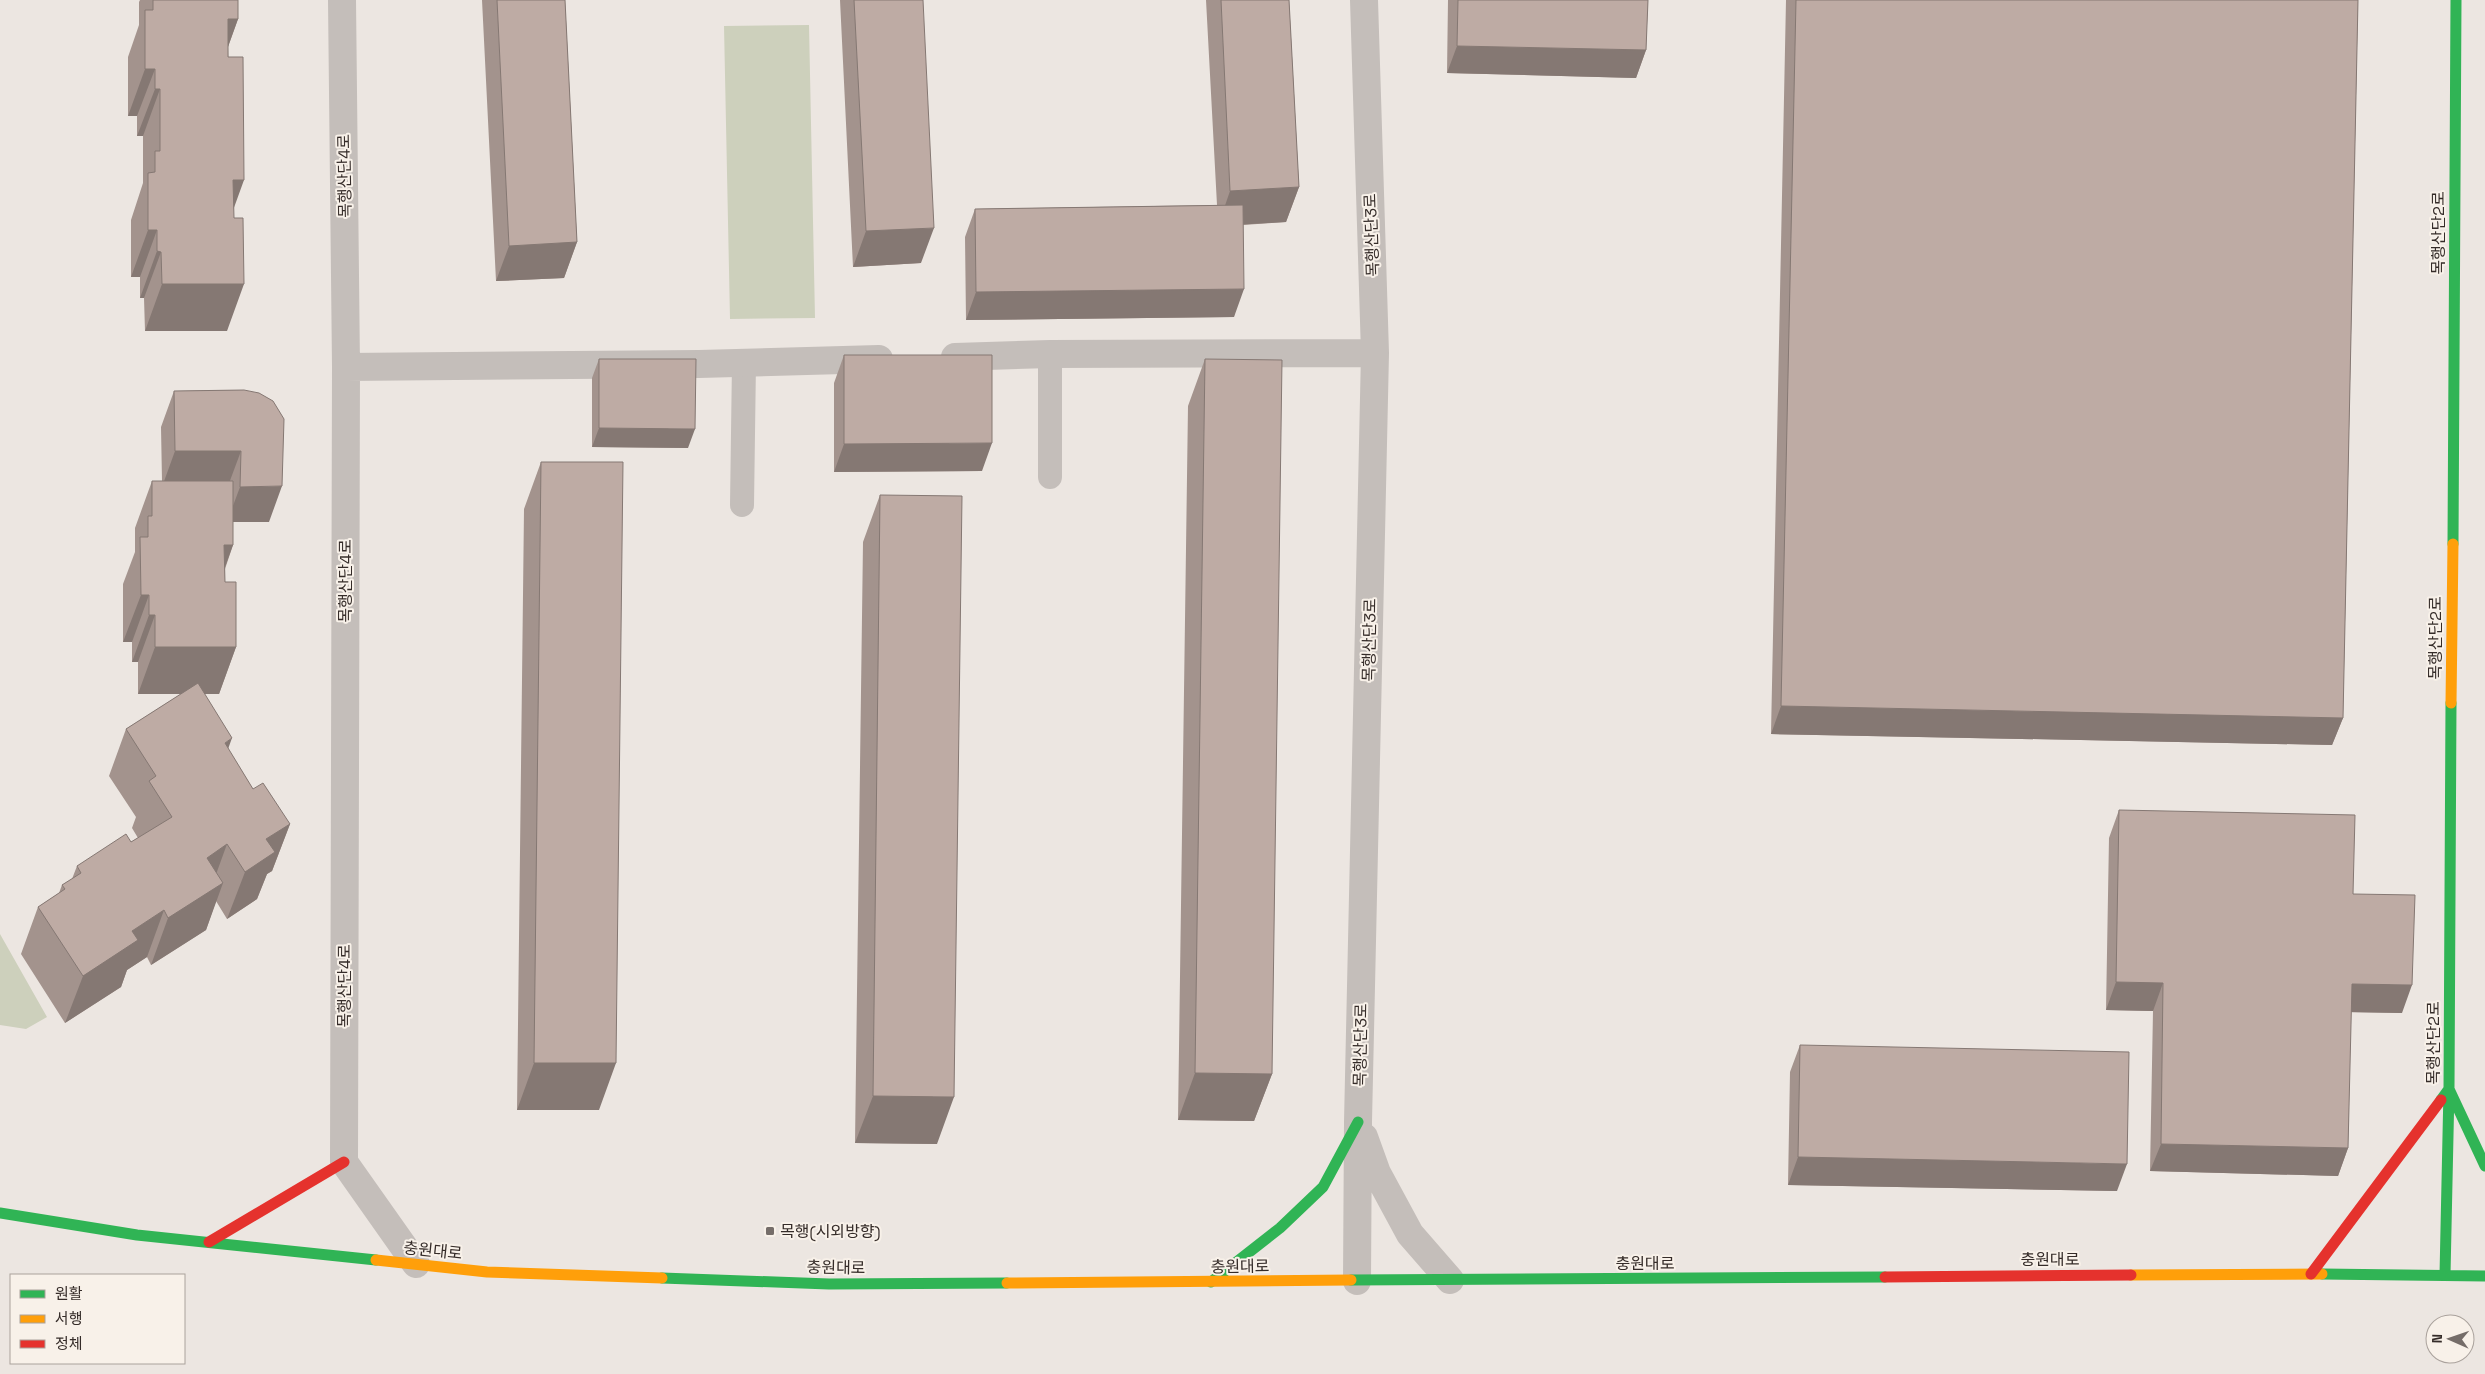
<svg xmlns="http://www.w3.org/2000/svg" width="2485" height="1374" font-family="'Space Grotesk','Noto Sans KR',sans-serif">
	<style>
		.green { fill: #cdd0bc }
		.lines { fill: none; stroke-linecap: round; stroke-linejoin: round }
		.lane { stroke: #c4beba; stroke-width: 24 }
		.street { stroke: #c4beba; stroke-width: 28 }
		.fast { stroke: #30b455; stroke-width: 11 }
		.slow { stroke: #ff9f0a; stroke-width: 11 }
		.jam { stroke: #e5322d; stroke-width: 11 }
		.wall { fill: #a3938d }
		.shaded-wall { fill: #857873 }
		.building { fill: #beaba4; stroke: #857873 }
		.poi-dot { fill: #756d69; stroke: #f8f1e9; stroke-width: 2 }
		.labels { text-anchor: middle; stroke-width: 4; stroke-linejoin: round; paint-order: stroke }
		.street-label { font-size: 16px; fill: #352c29; stroke: #f8f1e9 }
		.poi-label { font-size: 16px; fill: #352c29; stroke: #f8f1e9; text-anchor: start }
	</style>
	<rect width="100%" height="100%" fill="#ece6e1"/>
	<path class="green" d="M809,25L815,318L730,319L724,26Z
		M0,934L47,1017L26,1029L0,1025Z"/>
	<g class="lines">
		<path class="lane" d="M1050,354V477
			M742,505L744,362"/>
		<path class="street" d="M342,0L346,367L344,1162L416,1264
			M955,357L1050,354L1375,353
			M346,367L699,364L879,359
			M1364,1137L1377,1173L1410,1234L1450,1280
			M1357,1281L1358,1122L1375,353L1364,0"/>
		<path class="fast" d="M2453,544L2456,0
			M2441,1100L2449,1089L2485,1166
			M0,1213L137,1235L376,1260
			M2322,1274L2485,1276
			M2445,1275L2449,1089L2451,703
			M662,1278L829,1284L1007,1283
			M1351,1280L1885,1277
			M1211,1282L1280,1228L1323,1187L1358,1122"/>
		<path class="slow" d="M2451,703L2453,544
			M376,1260L487,1272L662,1278
			M2131,1275L2322,1274
			M1007,1283L1351,1280"/>
		<path class="jam" d="M209,1242L344,1162
			M2311,1274L2441,1100
			M1885,1277L2131,1275"/>
	</g>
	<path class="wall" d="M140,0H238V19L228,47L233,209L227,331H145L144,298H140V277H131V220L143,183V136H137V116H128V57L139,25V2Z
		M482,0H565L577,242L564,278L496,281Z
		M840,0H923L921,263L853,267Z
		M1206,0H1289L1299,187L1286,222L1243,225L1234,317L966,320L965,237L975,209L1217,205Z
		M1448,0H1648L1646,50L1636,78L1447,73Z
		M1786,0H2358L2343,718L2332,745L1771,734Z
		M844,355L982,471L834,472V383Z
		M599,359L688,448L592,447V378Z
		M1205,359L1272,1074L1254,1121L1178,1120L1188,406Z
		M244,390L269,522H233V545L225,569V582L236,647L219,694H204L228,749L253,789L290,824L272,871L267,874L257,899L227,919L216,901L206,930L151,965L147,957L127,970L121,987L65,1023L21,954L38,907L59,893L62,885L72,879L77,866L131,842L138,838L132,828L136,817L109,776L126,729L181,694H138V662H132V642H123V584L135,552V528L152,481H162L161,427L174,391Z
		M541,462L599,1110H517L524,509Z
		M880,495L937,1144L855,1143L863,542Z
		M2119,810L2353,894L2402,1013L2351,1012L2348,1148L2338,1176L2150,1171L2153,1011L2106,1010L2109,838Z
		M1800,1045L2117,1191L1788,1185L1790,1072Z"/>
	<path class="shaded-wall" d="M228,19H238L221,66Z
		M1457,46L1646,50L1636,78L1447,73Z
		M145,69H155L137,116H128Z
		M155,89H160L143,136H137Z
		M233,180H244L227,227Z
		M1299,187L1286,222L1218,226L1230,191Z
		M934,228L921,263L853,267L866,231Z
		M148,230H157L140,277H131Z
		M577,242L564,278L496,281L509,246Z
		M157,251L161,252L144,298H140Z
		M162,284H244L227,331H145Z
		M1244,289L1234,317L966,320L976,292Z
		M599,428L695,429L688,448L592,447Z
		M992,443L982,471L834,472L844,444Z
		M175,451H241L228,486L162,487Z
		M282,486L269,522H227L240,487Z
		M224,545H233L216,592Z
		M141,595H149L132,642H123Z
		M149,615H155L138,662H132Z
		M155,647H236L219,694H138Z
		M1781,706L2343,718L2332,745L1771,734Z
		M232,738L215,785L225,743Z
		M290,824L272,871L267,874L257,899L227,919L245,872L266,839Z
		M227,844L210,891L223,883L206,930L151,965L168,918L207,858Z
		M164,910L147,957L127,970L121,987L65,1023L83,976L132,931Z
		M2116,982L2163,983L2153,1011L2106,1010Z
		M2352,984L2412,985L2402,1013L2342,1012Z
		M534,1063H616L599,1110H517Z
		M1195,1073L1272,1074L1254,1121L1178,1120Z
		M873,1096L954,1097L937,1144L855,1143Z
		M2161,1144L2348,1148L2338,1176L2150,1171Z
		M1798,1157L2127,1164L2117,1191L1788,1185Z"/>
	<path class="building" d="M153,0H238V19H228V57H243L244,180H233L234,218H243L244,284H162L161,252L157,251V230H148V173L155,172V151H160V89H155V69H145V10H153Z
		M497,0H565L577,242L509,246Z
		M854,0H923L934,228L866,231Z
		M1221,0H1289L1299,187L1230,191Z
		M1458,0H1648L1646,50L1457,46Z
		M1796,0H2358L2343,718L1781,706Z
		M1243,205L1244,289L976,292L975,209Z
		M844,355H992V443L844,444Z
		M599,359H696L695,429L599,428Z
		M1205,359L1282,360L1272,1074L1195,1073Z
		M244,390L259,393L273,401L284,419L282,486L240,487L241,451H175L174,391Z
		M541,462H623L616,1063H534Z
		M152,481H233V545H224L225,582H236V647H155V615H149V595H141L140,537H148V516H152Z
		M880,495L962,496L954,1097L873,1096Z
		M198,683L232,738L225,743L253,789L263,783L290,824L266,839L275,852L245,872L227,844L207,858L223,883L168,918L164,910L132,931L138,940L83,976L38,907L65,889L62,885L81,873L77,866L126,834L131,842L172,817L149,781L156,776L126,729Z
		M2119,810L2355,815L2353,894L2415,895L2412,985L2352,984L2348,1148L2161,1144L2163,983L2116,982Z
		M1800,1045L2129,1052L2127,1164L1798,1157Z"/>
	<rect class="poi-dot" x="765" y="1226" width="10" height="10" rx="2.5"/>
	<g class="labels">
		<g class="street-label">
			<text transform="translate(344 176) rotate(-91)" y="6">목행산단4로</text>
			<text transform="translate(2438 233) rotate(-90)" y="6">목행산단2로</text>
			<text transform="translate(1371 235) rotate(-92)" y="6">목행산단3로</text>
			<text transform="translate(345 581) rotate(-90)" y="6">목행산단4로</text>
			<text transform="translate(2435 638) rotate(-90)" y="6">목행산단2로</text>
			<text transform="translate(1369 640) rotate(-89)" y="6">목행산단3로</text>
			<text transform="translate(344 986) rotate(-90)" y="6">목행산단4로</text>
			<text transform="translate(2433 1043) rotate(-90)" y="6">목행산단2로</text>
			<text transform="translate(1360 1045) rotate(-89)" y="6">목행산단3로</text>
			<text transform="translate(433 1250) rotate(6)" y="6">충원대로</text>
			<text x="2050" y="1265">충원대로</text>
			<text x="1645" y="1269">충원대로</text>
			<text transform="translate(1240 1266) rotate(-1)" y="6">충원대로</text>
			<text transform="translate(836 1267) rotate(1)" y="6">충원대로</text>
		</g>
		<g class="poi-label">
			<text x="780" y="1237">목행(시외방향)</text>
		</g>
	</g>
	<rect x="10" y="1274" width="175" height="90" fill="#f8f1e9" stroke="#aaa29c"/>
	<rect x="20" y="1290" width="25" height="8" fill="#30b455" stroke="#aaa29c"/>
	<text x="55" y="1299" font-size="15" fill="#352c29">원활</text>
	<rect x="20" y="1315" width="25" height="8" fill="#ff9f0a" stroke="#aaa29c"/>
	<text x="55" y="1324" font-size="15" fill="#352c29">서행</text>
	<rect x="20" y="1340" width="25" height="8" fill="#e5322d" stroke="#aaa29c"/>
	<text x="55" y="1349" font-size="15" fill="#352c29">정체</text>
	<g transform="translate(2450 1339) rotate(272)"><circle r="24" fill="#f8f1e9" stroke="#aaa29c"/>
	<path d="M0-4L9 19L0 12L-9 19Z" fill="#756d69"/>
	<text y="-8" font-size="14" font-weight="bold" text-anchor="middle" fill="#352c29">N</text>
	</g>
</svg>
